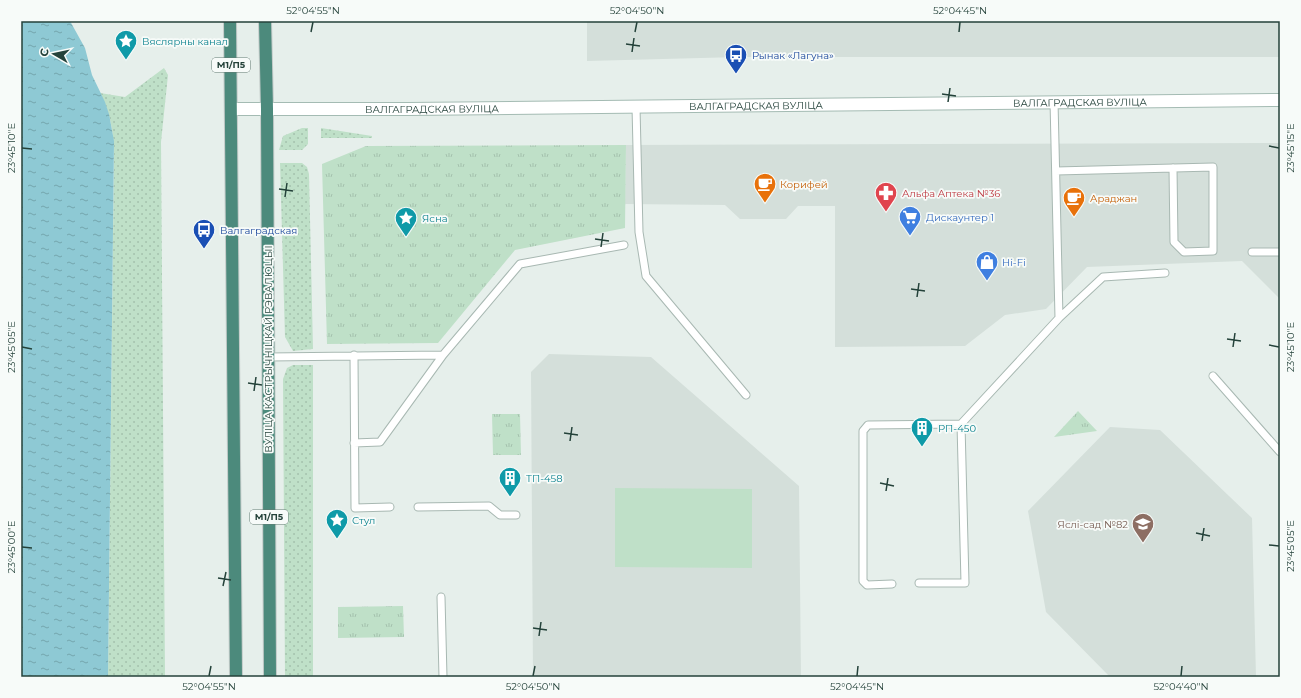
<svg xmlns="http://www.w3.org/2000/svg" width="1301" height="698" font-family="Montserrat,sans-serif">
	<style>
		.built { fill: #d4dfda }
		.grass { fill: url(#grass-dots) }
		.park { fill: url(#park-tufts) }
		.pitch { fill: #bfe0c8 }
		.water { fill: url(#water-ripples) }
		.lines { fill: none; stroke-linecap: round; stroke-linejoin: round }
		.service-casing { stroke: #a8b8b2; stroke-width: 9 }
		.secondary-casing { stroke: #a4bbb3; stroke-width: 14 }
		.trunk-casing { stroke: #c2cac8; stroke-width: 14 }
		.service { stroke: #fff; stroke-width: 7 }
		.secondary { stroke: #fff; stroke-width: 12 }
		.trunk { stroke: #4c8a7c; stroke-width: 12 }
		.ticks { fill: none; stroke: #24423a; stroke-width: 1.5 }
		.labels { text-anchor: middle; stroke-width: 3.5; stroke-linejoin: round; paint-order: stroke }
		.shield { fill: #f7fbf9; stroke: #637a73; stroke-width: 1 }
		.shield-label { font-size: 9px; font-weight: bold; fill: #24423a }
		.culture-label { font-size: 10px; fill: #0d838f; stroke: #f7fbf9; text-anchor: start }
		.transit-label { font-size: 10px; fill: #164399; stroke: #f7fbf9; text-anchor: start }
		.street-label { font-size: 10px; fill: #24423a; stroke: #f7fbf9 }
		.food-label { font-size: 10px; fill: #c56008; stroke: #f7fbf9; text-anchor: start }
		.health-label { font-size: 10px; fill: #be3a42; stroke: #f7fbf9; text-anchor: start }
		.shop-label { font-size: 10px; fill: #366cbe; stroke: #f7fbf9; text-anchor: start }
		.education-label { font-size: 10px; fill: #785e54; stroke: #f7fbf9; text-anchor: end }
		.neatline { fill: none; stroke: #24423a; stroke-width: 1.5 }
		.ticks-label { font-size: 10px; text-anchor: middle; fill: #24423a }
	</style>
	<defs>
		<pattern id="grass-dots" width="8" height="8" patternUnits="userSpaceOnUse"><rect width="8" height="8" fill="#bfe0c8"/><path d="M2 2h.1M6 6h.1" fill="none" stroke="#a4c1ad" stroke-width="1.8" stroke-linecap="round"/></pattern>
		<pattern id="park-tufts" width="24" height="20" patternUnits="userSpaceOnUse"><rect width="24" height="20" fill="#bfe0c8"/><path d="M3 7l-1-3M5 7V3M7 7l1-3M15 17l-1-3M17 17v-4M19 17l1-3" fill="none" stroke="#a4c1ad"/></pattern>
		<pattern id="water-ripples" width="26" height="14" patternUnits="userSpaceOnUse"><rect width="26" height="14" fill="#8ec9d4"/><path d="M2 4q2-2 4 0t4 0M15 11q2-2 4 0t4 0" fill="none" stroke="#74a5ad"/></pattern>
	</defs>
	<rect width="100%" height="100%" fill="#e6efeb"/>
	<path class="built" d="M587,21H1280V57H739L587,61Z
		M1280,143V299L1242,261L1087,267L1046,309L1005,315L965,346L835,347V206H798L786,219H740L725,205L625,204L626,145Z
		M549,354L651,357L799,486L801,677H533L531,372Z
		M1110,427L1160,430L1252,518L1256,677H1110L1046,612L1028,511Z"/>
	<path class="grass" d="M164,68L168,75L161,142L165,677H108L114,154C114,134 110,111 100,93L125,97Z
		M302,128H308V144L302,150H279L283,136Z
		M321,128L372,136V138H321Z
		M280,163H302L307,167L309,174L313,349L293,351L285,337Z
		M293,365H313V677H285L283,379L287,368Z"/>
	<path class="park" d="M626,145L625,228L515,250L438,343L327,344L322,164L366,146Z
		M1078,411L1097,431L1054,437Z
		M492,414H520L521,455H493Z
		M403,606L404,637L338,638V607Z"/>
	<path class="pitch" d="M615,488L752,489V568L615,567Z"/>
	<path class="water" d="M21,21H70L85,48L92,75L105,102L109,114L114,141L108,677H21Z"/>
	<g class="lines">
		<g class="service-casing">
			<path id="service" d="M636,107L639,232L646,276L746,395
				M1056,171L1213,167V251L1184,252L1174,242L1173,168
				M1252,252H1280
				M1059,318L1103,277L1165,273
				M354,355L355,508L390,507
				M269,357L443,355L520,264L624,245
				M1213,376L1280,452
				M354,443L380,442L443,355
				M418,507L489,506L500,515H516
				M919,583H965L961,424L1059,318L1054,101
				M892,584L867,585L863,581V431L868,425L961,424
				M441,597L443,677"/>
		</g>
		<g class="secondary-casing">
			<g id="secondary">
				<path id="s1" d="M231,109H408L1280,100"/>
			</g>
		</g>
		<g class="trunk-casing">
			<path id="trunk" d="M230,21L236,677
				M265,21L267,109L270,677"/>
		</g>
		<use href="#service" class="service"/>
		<use href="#secondary" class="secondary"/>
		<use href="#trunk" class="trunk"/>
	</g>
	<path class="ticks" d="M311,32L313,22M635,32L637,22M959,32L960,22M626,44L640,46M632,52L634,38M942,94L956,96M948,102L950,88M1269,146L1279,148M22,148L32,149M279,189L293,191M285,197L287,183M595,239L609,241M601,247L603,233M911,289L925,291M917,297L919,283M1227,339L1241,341M1269,345L1279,347M22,347L32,349M1233,347L1235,333M248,383L262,385M254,391L256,377M564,433L578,435M570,441L572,427M880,483L894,486M886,491L888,478M1196,533L1210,536M1202,541L1204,528M1269,545L1279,546M22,547L32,548M218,578L231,580M223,586L226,572M533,628L547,630M539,636L541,622M209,676L211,666M533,676L535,666M857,676L858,666M1181,676L1182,666"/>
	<defs>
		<g id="sight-pin" transform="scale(1.15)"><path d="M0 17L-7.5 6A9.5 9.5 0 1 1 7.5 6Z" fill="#0f9aa8" stroke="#f7fbf9"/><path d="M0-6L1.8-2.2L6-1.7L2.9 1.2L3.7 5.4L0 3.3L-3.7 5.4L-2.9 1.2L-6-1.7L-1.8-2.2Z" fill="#fff"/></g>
		<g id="bus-pin" transform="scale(1.15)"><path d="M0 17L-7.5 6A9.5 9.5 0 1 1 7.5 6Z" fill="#1a4fb4" stroke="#f7fbf9"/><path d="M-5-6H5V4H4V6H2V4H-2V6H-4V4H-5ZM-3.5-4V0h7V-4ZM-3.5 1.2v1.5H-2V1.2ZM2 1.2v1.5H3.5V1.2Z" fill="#fff"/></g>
		<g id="cafe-pin" transform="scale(1.15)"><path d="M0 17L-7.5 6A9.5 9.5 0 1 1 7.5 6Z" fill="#e8710a" stroke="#f7fbf9"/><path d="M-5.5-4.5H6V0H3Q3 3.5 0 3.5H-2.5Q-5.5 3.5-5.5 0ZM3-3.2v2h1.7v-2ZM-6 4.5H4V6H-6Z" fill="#fff"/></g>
		<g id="pharmacy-pin" transform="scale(1.15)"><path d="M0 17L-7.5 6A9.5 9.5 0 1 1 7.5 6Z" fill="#e0444e" stroke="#f7fbf9"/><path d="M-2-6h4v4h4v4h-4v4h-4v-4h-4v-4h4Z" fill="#fff"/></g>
		<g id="supermarket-pin" transform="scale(1.15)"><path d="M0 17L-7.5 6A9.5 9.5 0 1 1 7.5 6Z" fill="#3f7fe0" stroke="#f7fbf9"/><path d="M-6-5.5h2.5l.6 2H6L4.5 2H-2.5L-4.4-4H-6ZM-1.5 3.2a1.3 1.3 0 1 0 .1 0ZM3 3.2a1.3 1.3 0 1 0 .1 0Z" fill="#fff"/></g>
		<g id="shop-pin" transform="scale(1.15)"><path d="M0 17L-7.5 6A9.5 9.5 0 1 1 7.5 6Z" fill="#3f7fe0" stroke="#f7fbf9"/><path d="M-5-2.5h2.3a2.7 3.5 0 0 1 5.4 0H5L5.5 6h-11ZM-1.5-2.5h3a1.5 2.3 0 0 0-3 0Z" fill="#fff"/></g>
		<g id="building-pin" transform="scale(1.15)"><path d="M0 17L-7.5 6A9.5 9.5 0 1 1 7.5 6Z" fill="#0f9aa8" stroke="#f7fbf9"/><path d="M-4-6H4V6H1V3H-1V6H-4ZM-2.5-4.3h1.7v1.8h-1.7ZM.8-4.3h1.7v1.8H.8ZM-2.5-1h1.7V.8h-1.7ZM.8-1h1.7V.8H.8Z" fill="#fff"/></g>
		<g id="school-pin" transform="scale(1.15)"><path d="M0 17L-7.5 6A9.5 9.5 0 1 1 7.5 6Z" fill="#8d6e63" stroke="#f7fbf9"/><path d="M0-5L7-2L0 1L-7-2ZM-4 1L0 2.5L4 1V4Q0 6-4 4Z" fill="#fff"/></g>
	</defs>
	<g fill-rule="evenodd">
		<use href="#sight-pin" x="126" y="41"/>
		<use href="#bus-pin" x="736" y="55"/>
		<use href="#cafe-pin" x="765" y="184"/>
		<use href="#pharmacy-pin" x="886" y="193"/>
		<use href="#cafe-pin" x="1074" y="198"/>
		<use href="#supermarket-pin" x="910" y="217"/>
		<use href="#sight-pin" x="406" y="218"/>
		<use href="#bus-pin" x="204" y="230"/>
		<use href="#shop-pin" x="987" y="262"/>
		<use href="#building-pin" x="922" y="428"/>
		<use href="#building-pin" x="510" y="478"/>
		<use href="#sight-pin" x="337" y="520"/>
		<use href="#school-pin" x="1143" y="524"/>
	</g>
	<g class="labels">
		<g class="shield">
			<rect x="212" y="58" width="38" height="14" rx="3"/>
			<rect x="250" y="510" width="38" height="14" rx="3"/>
		</g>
		<g class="shield-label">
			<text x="231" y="68">М1/П5</text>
			<text x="269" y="520">М1/П5</text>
		</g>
		<g class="culture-label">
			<text x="142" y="45">Вяслярны канал</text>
			<text x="422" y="222">Ясна</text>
			<text x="938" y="432">РП-450</text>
			<text x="526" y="482">ТП-458</text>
			<text x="352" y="524">Стул</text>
		</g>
		<g class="transit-label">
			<text x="752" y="59">Рынак «Лагуна»</text>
			<text x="220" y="234">Валгаградская</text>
		</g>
		<g class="street-label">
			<text dy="4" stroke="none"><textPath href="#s1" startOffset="849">ВАЛГАГРАДСКАЯ ВУЛІЦА</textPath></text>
			<text dy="4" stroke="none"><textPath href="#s1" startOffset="525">ВАЛГАГРАДСКАЯ ВУЛІЦА</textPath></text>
			<text dy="4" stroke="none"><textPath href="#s1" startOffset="201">ВАЛГАГРАДСКАЯ ВУЛІЦА</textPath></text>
			<text transform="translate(268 349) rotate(-90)" y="4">ВУЛІЦА КАСТРЫЧНІЦКАЙ РЭВАЛЮЦЫІ</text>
		</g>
		<g class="food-label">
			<text x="780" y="188">Корифей</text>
			<text x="1090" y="202">Араджан</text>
		</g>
		<g class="health-label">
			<text x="902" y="197">Альфа Аптека №36</text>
		</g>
		<g class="shop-label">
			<text x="926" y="221">Дискаунтер 1</text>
			<text x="1002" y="266">Hi-Fi</text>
		</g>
		<g class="education-label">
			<text x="1128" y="528">Яслі-сад №82</text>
		</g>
	</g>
	<rect width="1301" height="698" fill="none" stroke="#f7fbf9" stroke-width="44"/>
	<g transform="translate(54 54) rotate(279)" stroke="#f7fbf9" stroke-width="3" paint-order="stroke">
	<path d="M0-3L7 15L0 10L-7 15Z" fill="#24423a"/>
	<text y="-6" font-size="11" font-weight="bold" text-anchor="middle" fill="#24423a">С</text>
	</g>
	<rect x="22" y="22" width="1257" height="654" class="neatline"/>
	<g class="ticks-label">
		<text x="313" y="14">52°04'55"N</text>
		<text x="637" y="14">52°04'50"N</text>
		<text x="960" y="14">52°04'45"N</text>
		<text transform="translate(1290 148) rotate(-90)" y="4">23°45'15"E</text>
		<text transform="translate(11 148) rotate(-90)" y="4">23°45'10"E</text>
		<text transform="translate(1290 347) rotate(-90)" y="4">23°45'10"E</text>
		<text transform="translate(11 347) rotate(-90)" y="4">23°45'05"E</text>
		<text transform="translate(1290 546) rotate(-90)" y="4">23°45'05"E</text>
		<text transform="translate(11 547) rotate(-90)" y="4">23°45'00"E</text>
		<text x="209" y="690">52°04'55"N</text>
		<text x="533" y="690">52°04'50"N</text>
		<text x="857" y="690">52°04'45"N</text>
		<text x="1181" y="690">52°04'40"N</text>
	</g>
</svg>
